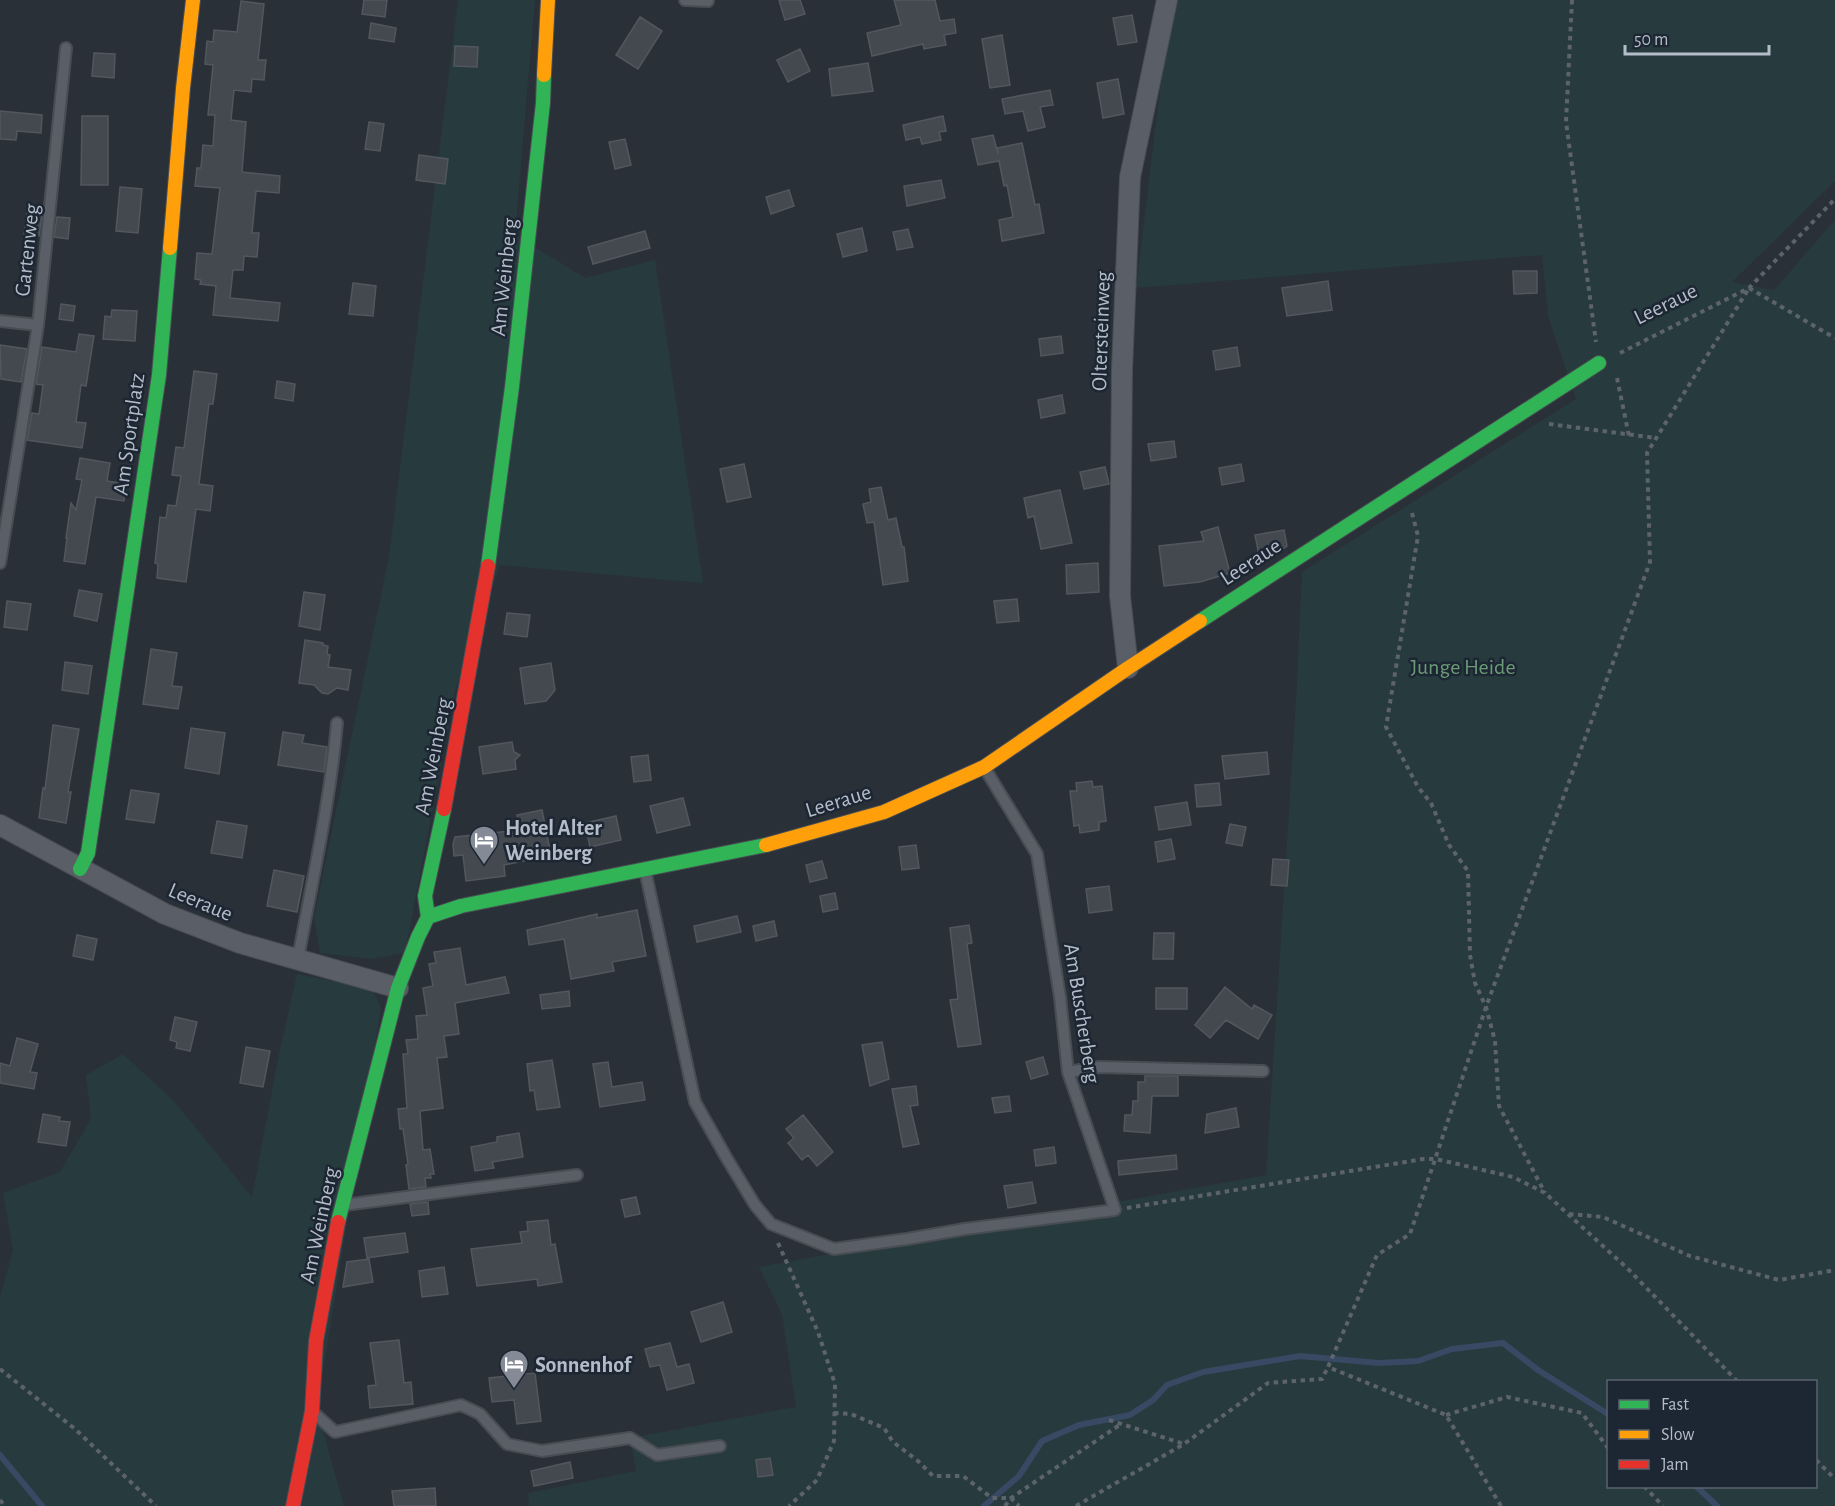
<svg xmlns="http://www.w3.org/2000/svg" width="1835" height="1506" font-family="'Alegreya Sans',sans-serif">
	<style>
		.green { fill: #273a3e; fill-rule: evenodd }
		.lines { fill: none; stroke-linecap: round; stroke-linejoin: round }
		.stream { stroke: #384963; stroke-width: 6 }
		.building { fill: #444950; stroke: #52575f; stroke-width: 1.5 }
		.lane-casing { stroke: #484c53; stroke-width: 14 }
		.street-casing { stroke: #484c53; stroke-width: 22 }
		.fast-casing { stroke: #484c53; stroke-width: 16 }
		.slow-casing { stroke: #484c53; stroke-width: 16 }
		.jam-casing { stroke: #484c53; stroke-width: 16 }
		.path { stroke: #5d636a; stroke-width: 4; stroke-dasharray: 4.5 4.5; stroke-linecap: butt }
		.lane { stroke: #5a5e66; stroke-width: 10 }
		.street { stroke: #5a5e66; stroke-width: 20 }
		.fast { stroke: #30b455; stroke-width: 14 }
		.slow { stroke: #ff9f0a; stroke-width: 14 }
		.jam { stroke: #e5322d; stroke-width: 14 }
		.labels { text-anchor: middle; stroke-width: 5; stroke-linejoin: round; paint-order: stroke }
		.street-label { font-size: 22px; fill: #b4bcc9; stroke: #1d2633 }
		.park-label { font-size: 22px; fill: #6b9a76; stroke: #1d2633 }
		.poi-label { font-size: 22px; font-weight: bold; fill: #b4bcc9; stroke: #1d2633; text-anchor: start }
	</style>
	<rect width="100%" height="100%" fill="#2a3038"/>
	<path class="green" d="M458,0H535L515,235L585,278L655,260L703,583L500,565L456,688L405,953L370,959L320,953L314,917L389,557Z
		M1171,0H1835V181L1732,282L1774,290L1835,220V1506H529L528,1493L636,1471L630,1438L796,1407L782,1314L759,1267L1266,1175L1296,701L1302,572L1576,399L1548,316L1542,255L1136,288ZM1608,1382H1816V1486H1608Z
		M297,974L372,989L381,1008L317,1410L344,1506H0V1297L13,1250L3,1193L60,1172L91,1119L86,1075L123,1054L174,1101L252,1197L279,1054Z"/>
	<g class="lines">
		<path class="stream" d="M0,1455L42,1506
			M1696,1486L1717,1506
			M984,1506L1019,1476L1042,1441L1079,1425L1130,1415L1153,1400L1167,1385L1203,1372L1300,1356L1379,1363L1418,1361L1452,1349L1503,1343L1538,1370L1608,1414"/>
	</g>
	<path class="building" d="M364,0H387L385,17L362,14Z
		M779,0H800L805,14L785,20Z
		M894,0H935L940,21L954,19L956,33L944,35L946,45L924,49L923,44L872,56L867,33L901,25Z
		M241,1L264,4L258,60H266L264,80L252,79L251,92L234,90L231,120L246,122L242,172L280,176L279,193L256,191L252,233H259L257,257L244,256L243,270H233L230,298L280,303L278,321L213,315L216,286L200,284L201,280L195,279L197,253L212,254L220,188L195,186L197,168H201L203,145L213,146L215,115H208L213,65L205,64L207,41L213,42L214,30L237,32Z
		M1132,15L1137,42L1118,45L1113,18Z
		M640,17L662,31L638,69L616,55Z
		M371,23L396,28L394,42L369,38Z
		M1002,35L1010,85L990,88L982,39Z
		M455,46L478,47L477,67L454,66Z
		M800,49L810,71L788,82L777,60Z
		M94,53L115,54L114,78L92,76Z
		M868,63L873,91L832,96L829,69Z
		M1118,79L1124,114L1103,118L1097,83Z
		M1050,90L1053,105L1040,107L1045,127L1028,131L1023,111L1005,114L1002,99Z
		M0,111L42,115L41,133L17,131L16,140L0,139Z
		M82,116H108V185H81Z
		M943,116L946,131L939,132L941,140L922,144L920,137L906,140L903,125Z
		M369,122L384,124L380,151L365,149Z
		M993,135L998,154L997,148L1022,143L1035,205L1039,204L1044,233L1002,241L999,220L1013,217L1007,185L1004,186L999,161L978,165L972,139Z
		M625,139L631,165L615,169L609,142Z
		M419,155L448,159L445,184L416,180Z
		M941,180L945,198L907,206L904,186Z
		M120,187L142,189L138,233L116,231Z
		M789,190L794,206L771,214L766,197Z
		M27,213L42,215L39,236L24,234Z
		M57,217L70,218L68,239L54,237Z
		M862,228L867,251L843,257L837,234Z
		M908,229L913,247L897,250L893,232Z
		M645,231L650,248L593,264L588,247Z
		M1513,271H1537V293L1514,294Z
		M1328,281L1332,310L1287,316L1282,288Z
		M353,283L376,286L373,316L349,314Z
		M61,304L75,306L73,321L59,319Z
		M112,310L137,311L135,341L103,339L105,316L111,317Z
		M79,334L94,336L86,386L81,385L76,422L86,423L82,448L27,440L32,413L39,414L43,385L36,384L42,347L76,352Z
		M1061,336L1063,353L1041,356L1039,339Z
		M0,345L27,349L21,382L1,379Z
		M1237,347L1240,366L1216,370L1213,351Z
		M194,371L217,374L213,404H209L199,484L213,486L210,511L196,509L186,582L157,578L158,564L155,563L160,517L166,518L168,505L176,506L181,476L172,475L176,447L184,448Z
		M277,381L295,384L293,401L275,398Z
		M1062,395L1065,413L1041,418L1038,400Z
		M1174,441L1176,457L1151,461L1148,444Z
		M80,458L110,463L107,481L126,484L124,501L96,497L85,564L64,561L67,538H66L71,503L76,510L82,480L76,479Z
		M744,464L751,497L727,502L720,469Z
		M1241,464L1244,481L1222,485L1219,468Z
		M1105,467L1109,484L1084,489L1080,472Z
		M881,487L888,520L896,518L902,547H904L908,581L883,585L874,522L867,523L863,504L871,502L869,489Z
		M1060,490L1072,543L1041,549L1034,516L1028,518L1024,498Z
		M1218,527L1230,573L1200,582L1164,586L1159,546L1204,541L1201,532Z
		M1284,530L1287,546L1280,551L1259,555L1255,535Z
		M1098,563L1099,592L1067,594L1066,565Z
		M79,590L102,594L97,621L74,616Z
		M304,592L325,595L320,630L299,626Z
		M1017,599L1019,621L997,623L994,601Z
		M7,601L31,604L27,630L4,627Z
		M507,613L530,615L527,637L504,634Z
		M305,640L323,643V645L328,646L327,654L330,655L328,667L351,670L348,690L337,688L328,694L322,693L314,685L299,683Z
		M151,649L177,653L172,686L182,687L178,709L143,704Z
		M65,662L92,666L88,694L62,690Z
		M551,663L555,690L546,701L525,704L520,668Z
		M53,725L79,729L68,792H71L66,823L39,818L43,788L45,789Z
		M191,728L225,733L219,774L185,768Z
		M283,732L304,735L302,743L327,747L324,772L278,765Z
		M512,742L514,752L520,755L515,760L516,769L483,774L479,747Z
		M1267,752L1269,774L1225,779L1222,756Z
		M648,755L651,780L634,782L631,757Z
		M1092,781L1093,787L1102,786L1106,821L1099,822V830L1080,833L1079,825L1074,826L1070,791H1077L1076,783Z
		M1219,783L1221,805L1197,807L1195,785Z
		M131,790L159,794L154,823L126,819Z
		M683,798L690,825L657,833L650,806Z
		M1187,802L1191,825L1159,830L1155,807Z
		M542,810L551,855L504,865L505,876L466,881L463,855L454,856L453,844L455,837L518,830L517,827L519,826L517,815Z
		M616,816L621,840L590,847L585,823Z
		M217,821L247,826L242,858L211,853Z
		M1230,824L1246,827L1242,846L1226,843Z
		M1171,839L1175,859L1158,862L1155,842Z
		M916,845L919,868L902,870L899,847Z
		M1273,859L1289,860L1287,886L1271,885Z
		M822,861L827,878L810,882L806,865Z
		M274,870L304,876L297,912L267,906Z
		M1109,886L1112,910L1089,913L1086,889Z
		M835,893L838,909L823,912L820,896Z
		M637,910L646,956L612,962L614,971L571,979L564,939L529,945L527,930L597,914V918Z
		M737,916L741,932L697,942L694,926Z
		M774,921L777,936L756,941L753,926Z
		M969,925L972,943L967,944L981,1044L958,1047L950,1000L958,999L950,928Z
		M1154,933H1174L1173,959H1153Z
		M77,935L97,939L93,960L73,956Z
		M460,948L466,985L505,977L509,993L455,1003L459,1034L444,1036L447,1057L437,1058L443,1108L420,1111L423,1150L430,1149L434,1174H430L431,1178H425L426,1187L409,1189L406,1165L408,1164L403,1129H400L398,1109L407,1108L403,1054H408L406,1040L418,1039L416,1016L427,1015L423,988L433,986L429,964L436,963L434,952Z
		M1225,987L1252,1009L1254,1005L1272,1015L1258,1039L1226,1020L1210,1038L1195,1025Z
		M1156,988H1187V1009H1156Z
		M569,991L570,1006L542,1009L540,995Z
		M175,1017L197,1022L190,1051L176,1048L177,1042L170,1040Z
		M17,1038L38,1044L30,1072L37,1073L34,1089L0,1083V1063L10,1066Z
		M882,1042L889,1079L870,1086L862,1045Z
		M246,1047L270,1051L263,1087L240,1083Z
		M1043,1057L1048,1074L1031,1079L1026,1062Z
		M552,1060L560,1107L537,1110L534,1090L530,1091L527,1064Z
		M608,1062L612,1087L642,1082L645,1100L600,1107L593,1064Z
		M1145,1076H1178V1096H1152L1150,1133L1124,1131L1125,1115H1132L1133,1101H1138V1082H1145Z
		M916,1086L918,1105L910,1106L919,1144L903,1147L892,1089Z
		M1009,1096L1011,1111L995,1113L992,1098Z
		M1236,1108L1239,1127L1205,1133L1207,1114Z
		M43,1114L60,1117L59,1121L70,1122L66,1146L38,1142Z
		M803,1115L833,1152L817,1166L808,1155L802,1160L788,1143L794,1138L786,1129Z
		M519,1133L523,1157L492,1162L494,1168L475,1171L471,1147L497,1142V1137Z
		M1054,1147L1056,1163L1036,1166L1034,1150Z
		M1176,1155L1177,1169L1119,1175L1118,1161Z
		M1032,1182L1036,1203L1008,1208L1004,1186Z
		M636,1197L640,1214L625,1217L621,1200Z
		M428,1202L429,1214L412,1216L410,1204Z
		M548,1220L551,1245L555,1244L562,1282L538,1286L537,1279L477,1286L471,1249L522,1243L520,1232L528,1231L527,1222Z
		M405,1233L408,1252L367,1258L364,1238Z
		M369,1259L373,1282L343,1287L347,1262Z
		M444,1267L448,1294L422,1297L419,1271Z
		M723,1302L732,1332L701,1342L691,1312Z
		M399,1340L404,1383L411,1382L413,1404L370,1408L368,1386L376,1385L370,1343Z
		M670,1343L677,1367L689,1364L694,1383L667,1390L660,1365L650,1367L645,1349Z
		M535,1373L541,1421L517,1424L514,1400L492,1402L489,1378Z
		M770,1458L773,1475L758,1477L756,1460Z
		M570,1462L573,1478L534,1486L531,1471Z
		M435,1488L436,1506H394L392,1491Z"/>
	<g class="lines">
		<g class="lane-casing">
			<path id="lane" d="M685,0L708,1
				M0,321L38,325
				M0,563L38,325L66,48
				M645,870L695,1102L726,1157L755,1205L771,1224L834,1249L907,1239L965,1229L1115,1210L1068,1072L1060,997L1037,854L984,767
				M298,959C312,881 330,803 337,723
				M1068,1072L1099,1067L1263,1071
				M344,1205L577,1175
				M314,1413L335,1432L461,1405L480,1414L507,1444L542,1451L630,1438L657,1455L720,1446"/>
		</g>
		<g class="street-casing">
			<path id="street" d="M1128,668L1120,596L1122,370L1130,177L1167,0
				M0,825L165,914L240,943L398,988"/>
		</g>
		<g class="fast-casing">
			<path id="fast" d="M488,566L512,387L543,103L544,75
				M1200,621L1599,363
				M80,869L88,853L159,375L170,248
				M428,917L461,906L766,845
				M338,1222L398,988L418,937L428,917L425,896L444,809"/>
		</g>
		<g class="slow-casing">
			<path id="slow" d="M544,75L548,0
				M170,248L183,88L193,0
				M766,845L884,812L984,767L1128,668L1200,621"/>
		</g>
		<g class="jam-casing">
			<path id="jam" d="M444,809L488,566
				M293,1506L312,1411L316,1341L338,1222"/>
		</g>
		<path class="path" d="M1572,0L1566,122L1596,342
			M1749,288L1835,338
			M1620,353L1749,288L1835,199
			M1617,378L1629,436
			M1549,424L1656,438
			M1412,513L1418,536L1386,727L1418,787L1431,803L1449,845L1468,871L1470,955L1475,983L1486,1007L1495,1041L1499,1106L1545,1193
			M1127,1208L1423,1159H1436L1513,1177L1545,1193L1627,1268L1738,1382
			M1569,1214L1603,1217L1690,1256L1779,1280L1835,1270
			M778,1243L818,1332L835,1384L834,1441L817,1480L789,1506
			M0,1369L75,1429L156,1506
			M834,1413L851,1414L884,1428L893,1442L918,1461L933,1476H963L992,1498H1011L1019,1506
			M1446,1415L1507,1397L1582,1413L1608,1448
			M1109,1420L1184,1444
			M1816,1460L1835,1479
			M1644,1486L1663,1506
			M0,1500L5,1506
			M1005,1506L1011,1498L1121,1424
			M1076,1506L1184,1444L1268,1383L1322,1379L1328,1367
			M1501,1506L1446,1415L1328,1367L1377,1255L1410,1234L1486,1007L1650,562L1647,453L1749,288"/>
		<use href="#lane" class="lane"/>
		<use href="#street" class="street"/>
		<use href="#fast" class="fast"/>
		<use href="#slow" class="slow"/>
		<use href="#jam" class="jam"/>
	</g>
	<defs>
		<g id="hotel-pin" transform="scale(1.5)"><path d="M0 17L-7.5 6A9.5 9.5 0 1 1 7.5 6Z" fill="#848b96" stroke="#1d2633"/><path d="M-6-4.5h1.5V1H6V5H4.5V3h-9V5H-6ZM-4 0a1.8 1.8 0 1 1 3.6 0ZM.5 0V-2.5h3Q6-2.5 6 0Z" fill="#fff"/></g>
	</defs>
	<g fill-rule="evenodd">
		<use href="#hotel-pin" x="484" y="840"/>
		<use href="#hotel-pin" x="514" y="1364"/>
	</g>
	<g class="labels">
		<g class="street-label">
			<text transform="translate(26 250) rotate(-84)" y="8">Gartenweg</text>
			<text transform="translate(503 277) rotate(-84)" y="8">Am Weinberg</text>
			<text transform="translate(1665 303) rotate(-26)" y="8">Leeraue</text>
			<text transform="translate(1100 331) rotate(-88)" y="8">Oltersteinweg</text>
			<text transform="translate(128 434) rotate(-82)" y="8">Am Sportplatz</text>
			<text transform="translate(1250 561) rotate(-33)" y="8">Leeraue</text>
			<text transform="translate(432 756) rotate(-79)" y="8">Am Weinberg</text>
			<text transform="translate(838 800) rotate(-17)" y="8">Leeraue</text>
			<text transform="translate(201 901) rotate(23)" y="8">Leeraue</text>
			<text transform="translate(1083 1013) rotate(81)" y="8">Am Buscherberg</text>
			<text transform="translate(318 1225) rotate(-78)" y="8">Am Weinberg</text>
		</g>
		<g class="park-label">
			<text x="1463" y="674">Junge Heide</text>
		</g>
		<g class="poi-label">
			<text x="505" y="835">Hotel Alter<tspan x="505" dy="25">Weinberg</tspan></text>
			<text x="535" y="1372">Sonnenhof</text>
		</g>
	</g>
	<rect x="1607" y="1380" width="210" height="108" fill="#1d2633" stroke="#59626f" stroke-width="1.5"/>
	<rect x="1619" y="1400" width="30" height="9" fill="#30b455" stroke="#59626f" stroke-width="1.5"/>
	<text x="1661" y="1410" font-size="18" fill="#b4bcc9">Fast</text>
	<rect x="1619" y="1430" width="30" height="9" fill="#ff9f0a" stroke="#59626f" stroke-width="1.5"/>
	<text x="1661" y="1440" font-size="18" fill="#b4bcc9">Slow</text>
	<rect x="1619" y="1460" width="30" height="9" fill="#e5322d" stroke="#59626f" stroke-width="1.5"/>
	<text x="1661" y="1470" font-size="18" fill="#b4bcc9">Jam</text>
	<path d="M1625 45v9h144v-9" fill="none" stroke="#b4bcc9" stroke-width="3"/>
	<text x="1634" y="45" font-size="18" fill="#b4bcc9" stroke="#1d2633" stroke-width="4.5" paint-order="stroke">50 m</text>
</svg>
